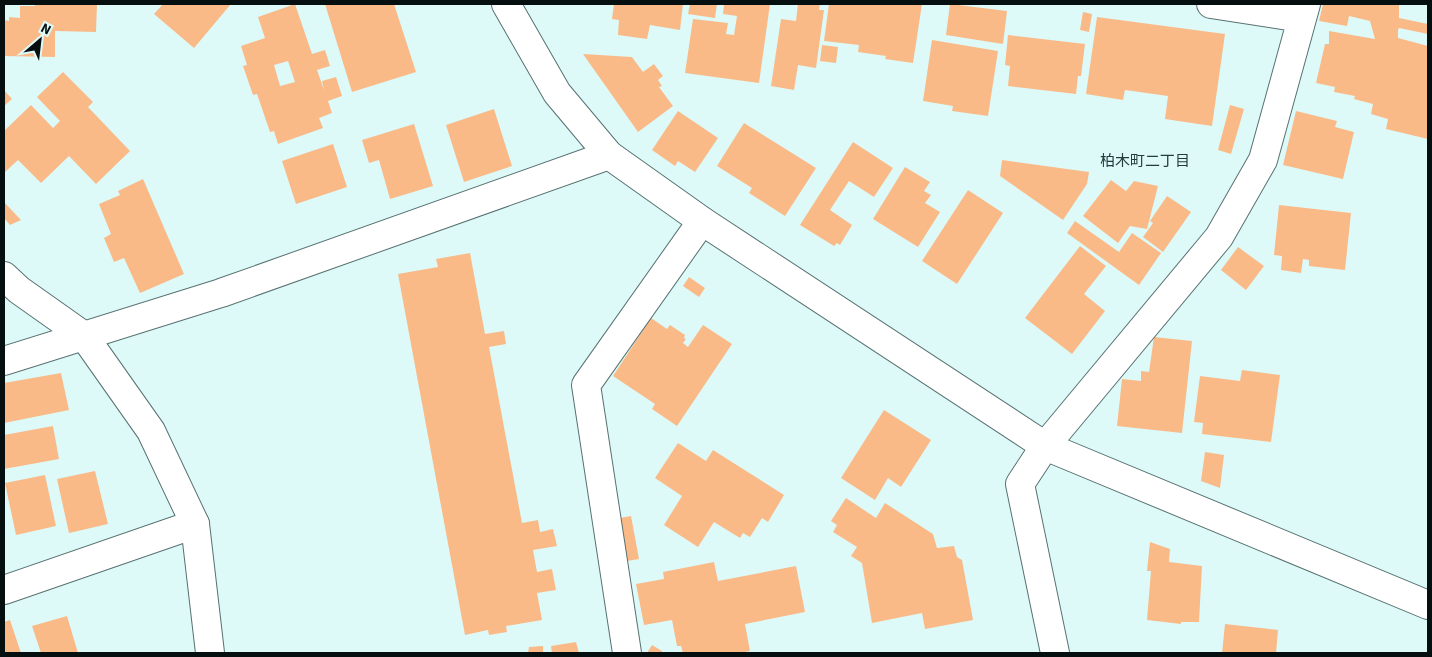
<svg xmlns="http://www.w3.org/2000/svg" width="1432" height="657" font-family="'Source Sans 3','Noto Sans JP',sans-serif">
	<style>
		.building { fill: #faba88; fill-rule: evenodd }
		.lines { fill: none; stroke-linecap: round; stroke-linejoin: round }
		.street-casing { stroke: #587171; stroke-width: 30 }
		.secondary-casing { stroke: #587171; stroke-width: 30 }
		.street { stroke: #fff; stroke-width: 28 }
		.secondary { stroke: #fff; stroke-width: 28 }
		.labels { text-anchor: middle; stroke-width: 4.5; stroke-linejoin: round; paint-order: stroke }
		.neighbourhood-label { font-size: 15px; fill: #233b3b; stroke: #ddfaf9 }
	</style>
	<rect width="100%" height="100%" fill="#ddfaf9"/>
	<path class="building" d="M35,4H97L96,32L55,31V57L4,56V20L9,21V17L20,18V6H35Z
		M163,4H231L194,48L154,14Z
		M295,4L312,54L325,50L330,66L317,70L324,90L322,81L336,77L342,96L328,101L332,113L319,118L323,128L278,144L274,131L270,132L257,94L253,95L243,66L247,65L241,46L265,38L258,17ZM288,61L295,82L280,86L274,65Z
		M325,4H394L416,72L352,92Z
		M614,4H683L680,30L650,25L647,39L618,35L619,20L612,19Z
		M690,4H717L715,18L688,14Z
		M724,4H770L759,83L685,73L693,19L728,23L726,34L734,35L737,16L723,14Z
		M798,4H820L819,10H824L816,68L798,65L794,90L771,86L781,19L796,21Z
		M829,4H922L913,63L885,59L886,56L858,52L859,45L824,41Z
		M950,4L1007,11L1003,44L946,35Z
		M1323,4H1399V18L1428,24V34L1399,28L1398,30V38L1428,46V139L1386,129L1388,119L1371,114L1373,104L1354,99L1355,96L1334,92L1335,87L1316,83L1325,44H1329V31L1375,39L1370,21L1349,16L1347,26L1319,21Z
		M1083,12L1092,14L1089,32L1080,30Z
		M1097,17L1225,34L1212,126L1165,119L1168,96L1125,90L1123,100L1086,94Z
		M1008,35L1085,44L1081,76H1078L1076,94L1008,86L1010,66L1005,65Z
		M932,40L998,51L988,116L952,111L953,106L923,101Z
		M822,45L838,47L836,63L820,61Z
		M583,54L632,57L643,72L654,64L663,76L658,80L662,86L659,87L673,106L638,132Z
		M63,72L93,102L88,107L130,151L96,184L69,156L41,183L18,160L4,173V131L31,105L53,128L60,121L37,97Z
		M4,90L12,99L4,106Z
		M1230,105L1244,109L1231,154L1218,150Z
		M494,109L512,166L464,182L446,125Z
		M678,111L718,138L695,172L678,161L675,166L652,150Z
		M1296,111L1337,121L1335,127L1354,132L1343,179L1283,165Z
		M744,123L816,168L785,216L749,193L752,188L717,166Z
		M414,124L433,186L390,199L379,160L369,163L362,140Z
		M853,142L893,168L874,197L849,181L830,210L852,225L840,245L837,243L834,246L800,225Z
		M333,144L347,187L296,204L282,161Z
		M1002,160L1089,172L1087,184L1063,220L1000,176Z
		M905,167L930,182L924,191L931,195L925,203L940,212L918,247L873,219Z
		M143,179L184,274L140,293L124,258L114,262L104,238L111,234L99,204L120,195L118,191Z
		M1111,180L1126,191L1134,181L1158,186L1147,229L1130,226L1118,243L1083,216Z
		M968,190L1003,213L957,284L922,261Z
		M1167,196L1191,212L1163,252L1143,237L1153,223L1150,221Z
		M4,202L21,220L10,225L4,218Z
		M1279,205L1351,213L1345,270L1309,266V260L1303,259L1301,273L1281,270L1282,256L1274,255Z
		M1075,221L1119,252L1132,233L1161,253L1139,285L1067,233Z
		M1080,246L1106,266L1084,294L1105,311L1072,354L1025,318Z
		M1238,247L1264,266L1246,290L1221,270Z
		M470,253L485,334L504,331L506,344L489,347L522,523L538,520L540,532L553,529L557,546L533,550L537,572L552,569L556,590L537,593L542,620L506,626L507,632L489,635L488,630L465,635L398,274L438,267L436,259Z
		M689,277L705,288L699,297L683,286Z
		M651,318L667,329L670,325L685,335L684,338L686,339L683,343L688,347L703,325L732,344L677,426L652,409L655,404L613,376Z
		M1154,337L1192,341L1182,433L1117,426L1122,379L1141,381V371L1149,372Z
		M1242,370L1280,375L1271,442L1202,434L1203,423L1194,422L1200,376L1240,381Z
		M61,373L69,410L4,423V383Z
		M884,410L931,440L901,487L888,478L875,500L841,478Z
		M53,426L59,459L4,469V435Z
		M678,443L706,461L713,450L784,495L768,522L762,518L750,537L743,533L740,538L714,522L698,547L664,525L682,496L655,478Z
		M1205,452L1224,455L1220,488L1201,481Z
		M95,471L108,524L69,533L57,479Z
		M45,475L56,526L16,535L5,483Z
		M846,498L876,518L885,503L933,534L937,548L954,546L957,557L962,560L973,620L925,629L922,613L872,623L862,563L851,556L857,547L833,532L837,525L831,521Z
		M631,516L639,559L621,562L614,519Z
		M1150,542L1170,549L1169,562L1202,566L1199,622H1181V624L1147,620L1151,571H1147Z
		M714,562L718,581L796,566L805,612L745,624L750,651L740,653H683L681,646H677L672,620L644,625L636,584L664,579L663,572Z
		M67,616L78,653H41L32,626Z
		M10,620L21,653H4V622Z
		M1225,624L1278,630L1276,653H1222Z
		M576,642L579,653H552L551,646Z
		M652,645L662,651L661,653H647Z
		M543,646V653H528L529,647Z"/>
	<g class="lines">
		<g class="street-casing">
			<path id="street" d="M1211,4L1302,18
				M4,361L221,293L609,155
				M4,590L195,524
				M627,653L586,385L702,221
				M1055,653L1020,484L1045,446L1219,237L1263,160L1306,4"/>
		</g>
		<g class="secondary-casing">
			<path id="secondary" d="M506,4L557,93L609,155L702,221L1045,446L1428,605
				M4,276L19,290L84,336L151,431L195,524L210,653"/>
		</g>
		<use href="#street" class="street"/>
		<use href="#secondary" class="secondary"/>
	</g>
	<g class="labels">
		<g class="neighbourhood-label">
			<text x="1145" y="166">柏木町二丁目</text>
		</g>
	</g>
	<rect width="1432" height="657" fill="none" stroke="#060f0f" stroke-width="10"/>
	<g transform="translate(40 40) rotate(28)" stroke="#ddfaf9" stroke-width="4" paint-order="stroke">
	<path d="M0-4L9 19L0 12L-9 19Z" fill="#060f0f"/>
	<text y="-8" font-size="14" font-weight="bold" text-anchor="middle" fill="#060f0f">N</text>
	</g>
</svg>
